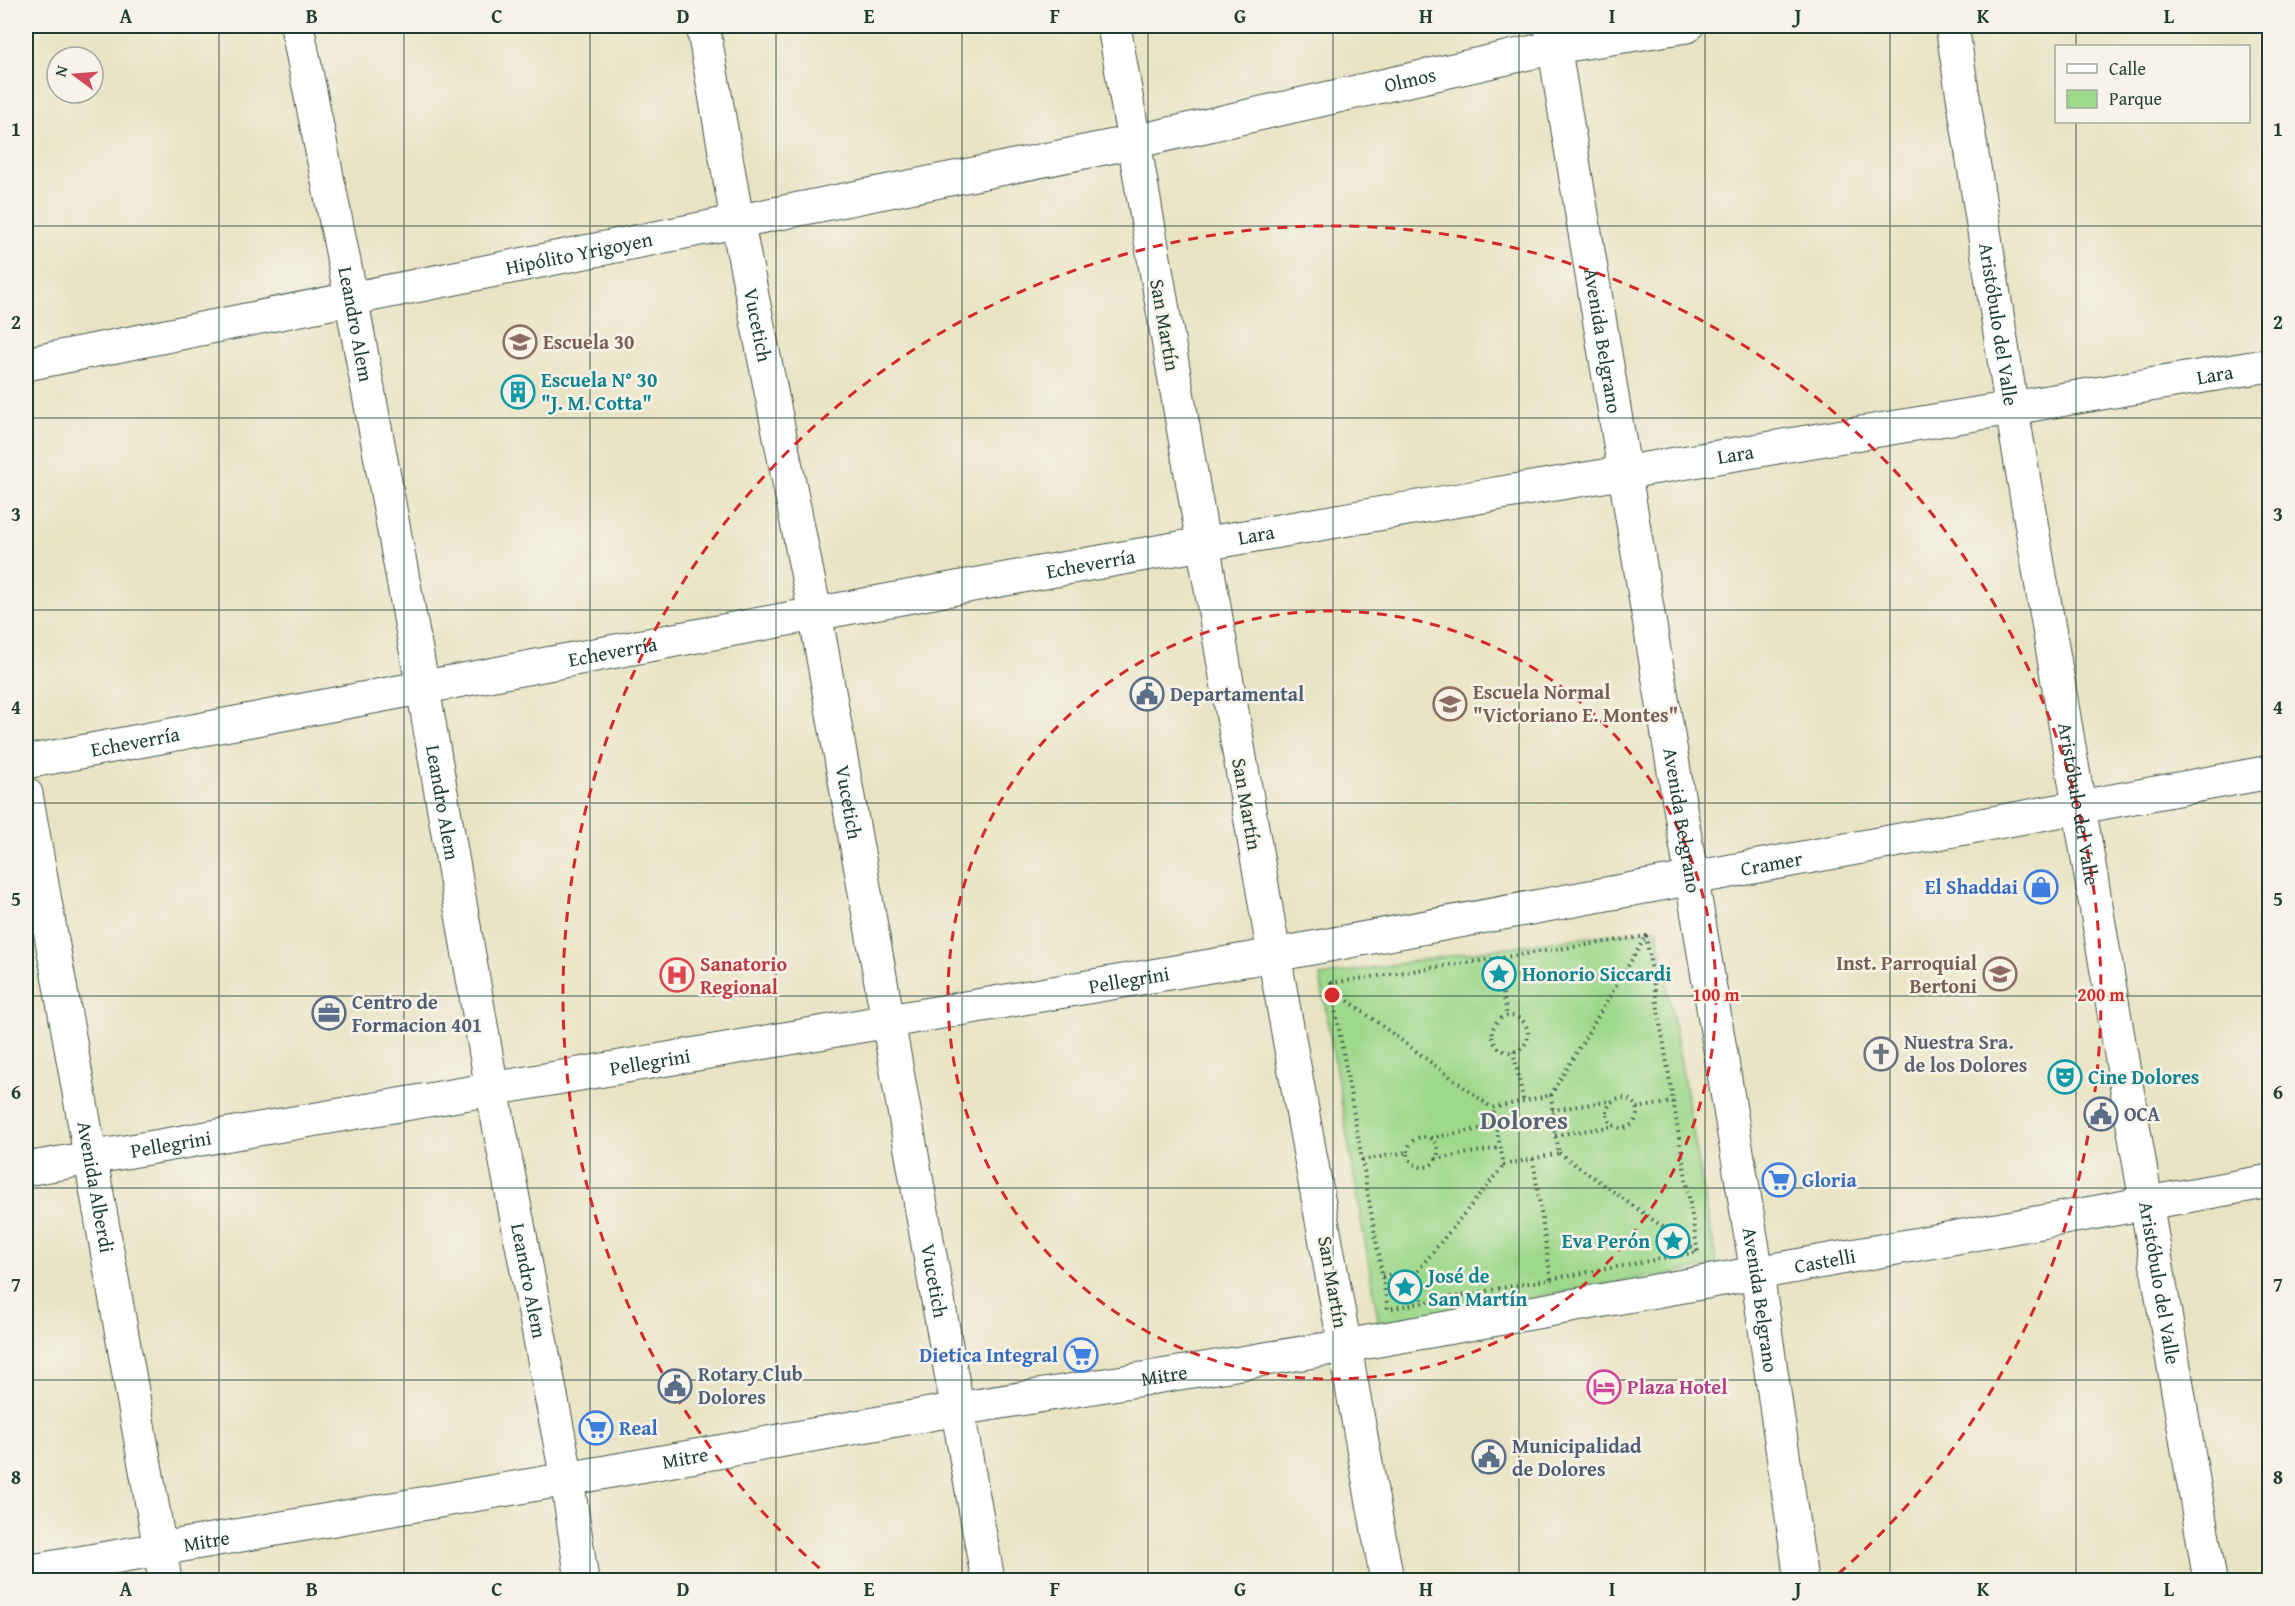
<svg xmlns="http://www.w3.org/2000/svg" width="2295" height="1606" font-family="'Gentium Book Plus',serif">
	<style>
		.green { fill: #9ed88b; stroke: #5e8a60; stroke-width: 1.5 }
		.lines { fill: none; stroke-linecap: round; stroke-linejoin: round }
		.minor-casing { stroke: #3d5649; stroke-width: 35 }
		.major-casing { stroke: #3d5649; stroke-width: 35 }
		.path { stroke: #3d5649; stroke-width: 4; stroke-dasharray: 1.5 4.5; stroke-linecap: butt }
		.minor { stroke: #fff; stroke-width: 33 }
		.major { stroke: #fff; stroke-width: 33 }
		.grid { fill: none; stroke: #1f3d34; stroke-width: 1.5; stroke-opacity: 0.55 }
		.ring { fill: none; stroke: #d62828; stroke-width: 3; stroke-dasharray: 10 8 }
		.labels { text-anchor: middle; stroke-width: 5; stroke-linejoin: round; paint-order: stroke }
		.street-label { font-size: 20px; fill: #1f3d34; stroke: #f7f3e8 }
		.education-label { font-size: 20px; font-weight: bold; fill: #785e54; stroke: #f7f3e8; text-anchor: start }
		.culture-label { font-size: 20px; font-weight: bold; fill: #0d838f; stroke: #f7f3e8; text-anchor: start }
		.service-label { font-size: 20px; font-weight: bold; fill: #4e5e75; stroke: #f7f3e8; text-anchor: start }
		.shop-label { font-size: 20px; font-weight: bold; fill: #366cbe; stroke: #f7f3e8; text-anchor: end }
		.health-label { font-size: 20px; font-weight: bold; fill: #be3a42; stroke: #f7f3e8; text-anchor: start }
		.worship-label { font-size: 20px; font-weight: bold; fill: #5b616d; stroke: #f7f3e8; text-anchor: start }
		.hotel-label { font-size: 20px; font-weight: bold; fill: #b23c85; stroke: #f7f3e8; text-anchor: start }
		.district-label { font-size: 26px; font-weight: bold; fill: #576575; stroke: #f7f3e8 }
		.centre { fill: #d62828; stroke: #f7f3e8; stroke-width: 3 }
		.ring-label { font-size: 18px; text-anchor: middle; font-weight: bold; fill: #d62828; stroke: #f7f3e8; stroke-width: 5; stroke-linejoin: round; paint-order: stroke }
		.neatline { fill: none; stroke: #1f3d34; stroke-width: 2 }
		.grid-label { font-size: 20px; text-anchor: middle; font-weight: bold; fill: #1f3d34 }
	</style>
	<rect width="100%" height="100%" fill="#f7f3e8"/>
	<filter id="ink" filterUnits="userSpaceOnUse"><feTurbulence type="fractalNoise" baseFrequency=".0167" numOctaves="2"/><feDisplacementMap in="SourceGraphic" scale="12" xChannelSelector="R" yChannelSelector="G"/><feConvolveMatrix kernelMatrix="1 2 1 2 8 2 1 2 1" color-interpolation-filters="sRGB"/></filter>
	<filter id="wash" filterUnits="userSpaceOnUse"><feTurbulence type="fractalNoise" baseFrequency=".008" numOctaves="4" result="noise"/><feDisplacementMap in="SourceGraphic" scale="24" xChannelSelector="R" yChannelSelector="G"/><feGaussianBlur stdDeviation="1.35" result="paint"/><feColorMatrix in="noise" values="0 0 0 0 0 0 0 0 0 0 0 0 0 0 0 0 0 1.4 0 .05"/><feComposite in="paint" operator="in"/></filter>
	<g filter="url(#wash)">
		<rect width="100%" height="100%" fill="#e9e3c3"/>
		<path class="green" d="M1657,929L1717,1266L1379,1324L1320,976L1499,948Z"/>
	</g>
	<g filter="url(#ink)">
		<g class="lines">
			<g class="minor-casing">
				<g id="minor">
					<path id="s1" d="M297,26L351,297L423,688L492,1089L567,1479L582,1580"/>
					<path id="s2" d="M703,26L737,220L815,613L988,1580"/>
					<path id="s3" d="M1952,26L2012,410L2210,1580"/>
					<path d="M1555,47L1687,26"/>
					<path id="s4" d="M26,364L1134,142L1114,26"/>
					<path id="s5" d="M26,762C416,690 805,613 1197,545C1554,482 1912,427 2270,365"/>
					<path id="s6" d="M26,794L160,1549"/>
					<path id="s7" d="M26,1169L1274,955L2270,772"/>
					<path id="s8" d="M1757,1273L2270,1181"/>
				</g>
			</g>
			<g class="major-casing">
				<g id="major">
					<path id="s9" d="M1551,27L1757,1273L1801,1580"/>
					<path d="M160,1549L165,1580"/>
					<path id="s10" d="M26,1572L567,1479L958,1409L1345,1346L1757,1273"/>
					<path id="s11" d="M1387,1580L1274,955L1134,142L1555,47"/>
				</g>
			</g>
			<path class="path" d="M1646,936L1698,1252L1388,1309L1331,983Z
				M1497,958L1507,1016
				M1331,984L1342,996L1492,1108
				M1492 1034a18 18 0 1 1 36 0a18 18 0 1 1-36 0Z
				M1513,1051L1524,1102
				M1551,1095L1555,1135L1559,1153L1504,1165L1492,1108Z
				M1551,1095L1646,936
				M1607 1113a15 15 0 1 1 30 0a15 15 0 1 1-30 0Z
				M1637,1108L1673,1102
				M1552,1110L1612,1101
				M1555,1135L1615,1126
				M1408 1152a15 15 0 1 1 30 0a15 15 0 1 1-30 0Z
				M1431,1138L1495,1126
				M1559,1153L1698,1252
				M1436,1159L1499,1148
				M1533,1159L1551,1279
				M1362,1160L1408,1152
				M1382,1276L1401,1273L1420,1288L1423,1302
				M1410,1280L1504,1165"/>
			<use href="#minor" class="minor"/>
			<use href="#major" class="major"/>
		</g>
	</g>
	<path class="grid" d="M219,26V1580M404,26V1580M590,26V1580M776,26V1580M962,26V1580M1148,26V1580M1333,26V1580M1519,26V1580M1705,26V1580M1890,26V1580M2076,26V46M2076,122V1580M26,226H2270M26,418H2270M26,610H2270M26,803H2270M26,996H2270M26,1188H2270M26,1380H2270"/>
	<g class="ring">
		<circle cx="1332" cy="995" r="384"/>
		<path d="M833 1580A769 769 0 1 1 1831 1580"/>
	</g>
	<defs>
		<g id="school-ring" transform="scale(1.725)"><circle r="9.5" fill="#f7f3e8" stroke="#8d6e63" stroke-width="1.5"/><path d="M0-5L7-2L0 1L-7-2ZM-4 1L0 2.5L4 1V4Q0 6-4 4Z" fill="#8d6e63"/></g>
		<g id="building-ring" transform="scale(1.725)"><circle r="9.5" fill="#f7f3e8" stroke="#0f9aa8" stroke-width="1.5"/><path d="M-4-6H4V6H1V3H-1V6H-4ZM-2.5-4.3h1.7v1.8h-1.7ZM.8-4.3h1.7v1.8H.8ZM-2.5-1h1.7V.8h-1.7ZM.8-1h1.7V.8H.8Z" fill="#0f9aa8"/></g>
		<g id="civic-ring" transform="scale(1.725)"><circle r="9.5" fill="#f7f3e8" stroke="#5c6f8a" stroke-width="1.5"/><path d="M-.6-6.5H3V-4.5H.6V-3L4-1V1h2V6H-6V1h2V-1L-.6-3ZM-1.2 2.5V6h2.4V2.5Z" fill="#5c6f8a"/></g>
		<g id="shop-ring" transform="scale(1.725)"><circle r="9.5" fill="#f7f3e8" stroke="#3f7fe0" stroke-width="1.5"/><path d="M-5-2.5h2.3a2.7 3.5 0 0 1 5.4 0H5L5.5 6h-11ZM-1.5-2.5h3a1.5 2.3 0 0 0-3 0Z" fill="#3f7fe0"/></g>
		<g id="sight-ring" transform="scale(1.725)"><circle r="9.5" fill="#f7f3e8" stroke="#0f9aa8" stroke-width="1.5"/><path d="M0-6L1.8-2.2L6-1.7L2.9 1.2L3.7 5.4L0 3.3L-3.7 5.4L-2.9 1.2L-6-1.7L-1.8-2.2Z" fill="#0f9aa8"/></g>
		<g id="hospital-ring" transform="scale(1.725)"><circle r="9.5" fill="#f7f3e8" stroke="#e0444e" stroke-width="1.5"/><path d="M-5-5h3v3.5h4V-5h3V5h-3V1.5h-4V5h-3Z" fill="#e0444e"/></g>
		<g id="office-ring" transform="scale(1.725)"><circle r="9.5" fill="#f7f3e8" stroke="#5c6f8a" stroke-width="1.5"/><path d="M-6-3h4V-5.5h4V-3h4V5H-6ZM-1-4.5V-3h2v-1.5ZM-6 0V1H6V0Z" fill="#5c6f8a"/></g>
		<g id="church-ring" transform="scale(1.725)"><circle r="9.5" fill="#f7f3e8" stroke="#6b7280" stroke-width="1.5"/><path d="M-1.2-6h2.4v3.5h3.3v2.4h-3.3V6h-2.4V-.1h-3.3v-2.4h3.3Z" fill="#6b7280"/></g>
		<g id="theatre-ring" transform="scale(1.725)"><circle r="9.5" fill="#f7f3e8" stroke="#0f9aa8" stroke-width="1.5"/><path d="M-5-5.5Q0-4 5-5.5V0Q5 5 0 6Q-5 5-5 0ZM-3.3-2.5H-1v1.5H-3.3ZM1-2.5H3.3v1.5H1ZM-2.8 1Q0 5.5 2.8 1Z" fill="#0f9aa8"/></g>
		<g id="supermarket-ring" transform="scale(1.725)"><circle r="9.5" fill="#f7f3e8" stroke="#3f7fe0" stroke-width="1.5"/><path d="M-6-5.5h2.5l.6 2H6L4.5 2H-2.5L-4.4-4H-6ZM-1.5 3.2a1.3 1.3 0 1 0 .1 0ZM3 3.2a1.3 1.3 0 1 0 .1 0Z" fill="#3f7fe0"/></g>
		<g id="hotel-ring" transform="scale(1.725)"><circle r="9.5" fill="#f7f3e8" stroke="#d1479c" stroke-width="1.5"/><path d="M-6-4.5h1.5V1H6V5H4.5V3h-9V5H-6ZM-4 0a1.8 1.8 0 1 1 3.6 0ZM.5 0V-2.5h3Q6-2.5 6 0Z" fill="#d1479c"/></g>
	</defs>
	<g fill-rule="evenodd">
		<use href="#school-ring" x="520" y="342"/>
		<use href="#building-ring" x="518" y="392"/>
		<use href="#civic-ring" x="1147" y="694"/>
		<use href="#school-ring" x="1450" y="704"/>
		<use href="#shop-ring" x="2041" y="887"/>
		<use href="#sight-ring" x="1499" y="974"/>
		<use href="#school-ring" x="2000" y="974"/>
		<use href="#hospital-ring" x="677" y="975"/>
		<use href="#office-ring" x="329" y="1013"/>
		<use href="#church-ring" x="1881" y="1054"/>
		<use href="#theatre-ring" x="2065" y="1077"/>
		<use href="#civic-ring" x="2101" y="1114"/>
		<use href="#supermarket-ring" x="1779" y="1180"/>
		<use href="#sight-ring" x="1673" y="1241"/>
		<use href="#sight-ring" x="1405" y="1287"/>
		<use href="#supermarket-ring" x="1081" y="1355"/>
		<use href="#civic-ring" x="675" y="1386"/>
		<use href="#hotel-ring" x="1604" y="1387"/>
		<use href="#supermarket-ring" x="596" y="1428"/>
		<use href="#civic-ring" x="1489" y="1457"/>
	</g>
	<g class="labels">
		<g class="street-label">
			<text dy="7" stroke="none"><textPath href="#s11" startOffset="1743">Olmos</textPath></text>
			<text dy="7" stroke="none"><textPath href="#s4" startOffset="564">Hipólito Yrigoyen</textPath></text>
			<text dy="7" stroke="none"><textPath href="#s1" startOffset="304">Leandro Alem</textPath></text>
			<text dy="7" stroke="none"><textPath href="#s3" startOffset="302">Aristóbulo del Valle</textPath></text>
			<text dy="7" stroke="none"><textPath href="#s2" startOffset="304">Vucetich</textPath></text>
			<text transform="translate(1165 325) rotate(80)" y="7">San Martín</text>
			<text dy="7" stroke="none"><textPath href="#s9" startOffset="318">Avenida Belgrano</textPath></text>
			<text dy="7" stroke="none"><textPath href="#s5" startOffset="2223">Lara</textPath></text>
			<text dy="7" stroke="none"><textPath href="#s5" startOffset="1737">Lara</textPath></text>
			<text dy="7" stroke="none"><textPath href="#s5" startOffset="1251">Lara</textPath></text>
			<text dy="7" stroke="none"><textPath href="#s5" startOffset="1083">Echeverría</textPath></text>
			<text dy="7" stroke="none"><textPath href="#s5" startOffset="597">Echeverría</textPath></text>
			<text dy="7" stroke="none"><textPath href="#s5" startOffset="111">Echeverría</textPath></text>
			<text dy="7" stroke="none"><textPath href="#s1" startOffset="790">Leandro Alem</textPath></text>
			<text dy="7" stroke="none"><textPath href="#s2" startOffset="790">Vucetich</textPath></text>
			<text dy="7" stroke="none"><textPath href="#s3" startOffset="788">Aristóbulo del Valle</textPath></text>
			<text transform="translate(1247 804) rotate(80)" y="7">San Martín</text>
			<text dy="7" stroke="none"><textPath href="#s9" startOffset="804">Avenida Belgrano</textPath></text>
			<text dy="7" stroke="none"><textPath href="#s7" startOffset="1772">Cramer</textPath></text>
			<text dy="7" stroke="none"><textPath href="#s7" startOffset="1119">Pellegrini</textPath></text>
			<text dy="7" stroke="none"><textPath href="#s7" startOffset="633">Pellegrini</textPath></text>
			<text dy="7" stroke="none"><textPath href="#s7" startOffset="147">Pellegrini</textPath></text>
			<text dy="7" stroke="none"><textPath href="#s6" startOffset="399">Avenida Alberdi</textPath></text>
			<text dy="7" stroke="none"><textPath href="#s8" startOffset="69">Castelli</textPath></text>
			<text dy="7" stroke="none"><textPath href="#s1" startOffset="1276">Leandro Alem</textPath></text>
			<text dy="7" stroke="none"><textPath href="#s2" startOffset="1276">Vucetich</textPath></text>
			<text transform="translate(1333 1282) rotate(80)" y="7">San Martín</text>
			<text dy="7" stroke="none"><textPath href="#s3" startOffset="1274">Aristóbulo del Valle</textPath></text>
			<text dy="7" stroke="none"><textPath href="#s9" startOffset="1290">Avenida Belgrano</textPath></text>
			<text dy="7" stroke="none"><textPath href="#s10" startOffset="1155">Mitre</textPath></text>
			<text dy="7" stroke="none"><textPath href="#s10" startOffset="669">Mitre</textPath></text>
			<text dy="7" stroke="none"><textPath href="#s10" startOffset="183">Mitre</textPath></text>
		</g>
		<g class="education-label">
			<text x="543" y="349">Escuela 30</text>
			<text x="1473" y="699">Escuela Normal<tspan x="1473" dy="23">"Victoriano E. Montes"</tspan></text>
			<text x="1977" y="970" text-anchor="end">Inst. Parroquial<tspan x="1977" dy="23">Bertoni</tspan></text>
		</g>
		<g class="culture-label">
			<text x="541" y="387">Escuela N° 30<tspan x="541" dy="23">"J. M. Cotta"</tspan></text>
			<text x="1522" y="981">Honorio Siccardi</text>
			<text x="2088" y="1084">Cine Dolores</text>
			<text x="1650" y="1248" text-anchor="end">Eva Perón</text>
			<text x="1428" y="1283">José de<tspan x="1428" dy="23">San Martín</tspan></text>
		</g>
		<g class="service-label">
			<text x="1170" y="701">Departamental</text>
			<text x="352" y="1009">Centro de<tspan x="352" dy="23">Formacion 401</tspan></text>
			<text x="2124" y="1121">OCA</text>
			<text x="698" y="1381">Rotary Club<tspan x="698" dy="23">Dolores</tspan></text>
			<text x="1512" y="1453">Municipalidad<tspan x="1512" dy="23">de Dolores</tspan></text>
		</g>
		<g class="shop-label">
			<text x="2018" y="894">El Shaddai</text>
			<text x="1802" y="1187" text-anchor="start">Gloria</text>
			<text x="1058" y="1362">Dietica Integral</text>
			<text x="619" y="1435" text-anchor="start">Real</text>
		</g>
		<g class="health-label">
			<text x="700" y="971">Sanatorio<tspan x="700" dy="23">Regional</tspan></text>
		</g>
		<g class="worship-label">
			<text x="1904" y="1049">Nuestra Sra.<tspan x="1904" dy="23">de los Dolores</tspan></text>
		</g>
		<g class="hotel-label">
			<text x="1627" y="1394">Plaza Hotel</text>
		</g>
		<g class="district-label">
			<text x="1524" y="1129">Dolores</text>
		</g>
	</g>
	<circle cx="1332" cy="995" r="9" class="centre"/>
	<g class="ring-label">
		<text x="1716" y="1001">100 m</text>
		<text x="2101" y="1001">200 m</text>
	</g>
	<rect width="2295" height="1606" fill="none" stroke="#f7f3e8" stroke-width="66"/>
	<rect x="2055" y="45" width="195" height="78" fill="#f7f3e8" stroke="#a1aaa0" stroke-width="1.5"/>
	<rect x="2067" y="64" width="30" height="9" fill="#ffffff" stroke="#a1aaa0" stroke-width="1.5"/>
	<text x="2109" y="75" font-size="18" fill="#1f3d34">Calle</text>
	<rect x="2067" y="90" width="30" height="18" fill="#9ed88b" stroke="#a1aaa0" stroke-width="1.5"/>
	<text x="2109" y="105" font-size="18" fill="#1f3d34">Parque</text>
	<g transform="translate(75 75) rotate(286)"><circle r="28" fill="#f7f3e8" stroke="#a1aaa0" stroke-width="1.5"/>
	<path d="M0-4.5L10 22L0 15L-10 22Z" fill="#d1495b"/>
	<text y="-9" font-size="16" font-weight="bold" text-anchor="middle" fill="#1f3d34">N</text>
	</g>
	<rect x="33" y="33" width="2229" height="1540" class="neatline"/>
	<g class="grid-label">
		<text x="126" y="23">A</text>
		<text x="312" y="23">B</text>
		<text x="497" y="23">C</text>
		<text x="683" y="23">D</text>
		<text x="869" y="23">E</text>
		<text x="1055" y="23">F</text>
		<text x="1240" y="23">G</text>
		<text x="1426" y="23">H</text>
		<text x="1612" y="23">I</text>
		<text x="1798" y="23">J</text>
		<text x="1983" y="23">K</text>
		<text x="2169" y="23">L</text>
		<text x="16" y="136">1</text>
		<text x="2278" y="136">1</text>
		<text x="16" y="329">2</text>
		<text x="2278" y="329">2</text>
		<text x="16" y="521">3</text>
		<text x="2278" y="521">3</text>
		<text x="16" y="714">4</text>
		<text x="2278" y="714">4</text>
		<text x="16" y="906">5</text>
		<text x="2278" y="906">5</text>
		<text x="16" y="1099">6</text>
		<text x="2278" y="1099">6</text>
		<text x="16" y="1291">7</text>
		<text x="2278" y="1291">7</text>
		<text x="16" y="1484">8</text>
		<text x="2278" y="1484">8</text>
		<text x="126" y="1596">A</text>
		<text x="312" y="1596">B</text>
		<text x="497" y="1596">C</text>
		<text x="683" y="1596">D</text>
		<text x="869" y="1596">E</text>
		<text x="1055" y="1596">F</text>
		<text x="1240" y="1596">G</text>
		<text x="1426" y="1596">H</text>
		<text x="1612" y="1596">I</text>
		<text x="1798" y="1596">J</text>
		<text x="1983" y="1596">K</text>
		<text x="2169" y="1596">L</text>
	</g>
</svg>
